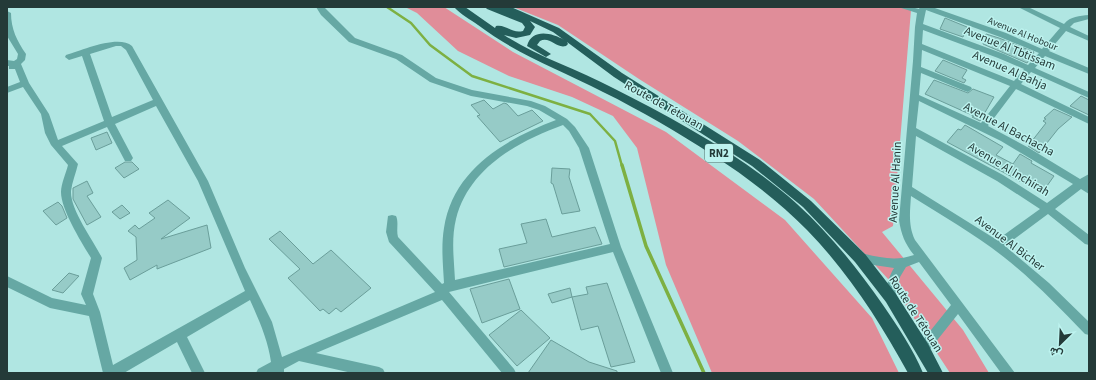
<svg xmlns="http://www.w3.org/2000/svg" width="1096" height="380" font-family="'Source Sans 3',Vazirmatn,sans-serif">
	<style>
		.green { fill: #e08d99 }
		.lines { fill: none; stroke-linecap: round; stroke-linejoin: round }
		.stream-far1 { stroke: #7db042; stroke-width: 2.5 }
		.stream { stroke: #7db042; stroke-width: 3.5 }
		.building { fill: #96cbc7; stroke: #6a9e9a }
		.minor { fill: #66a8a4; fill-rule: evenodd }
		.highway { fill: #245e5b; fill-rule: evenodd }
		.labels { text-anchor: middle; stroke-width: 3; stroke-linejoin: round; paint-order: stroke }
		.far-street-label { font-size: 10px; fill: #243a38; stroke: #bdf3ef }
		.shield { fill: #bdf3ef; stroke: #52726f; stroke-width: 1 }
		.shield-label { font-size: 11px; font-weight: bold; fill: #243a38 }
		.street-label { font-size: 12px; fill: #243a38; stroke: #bdf3ef }
	</style>
	<rect width="100%" height="100%" fill="#b0e6e2"/>
	<path class="green" d="M405,7H444L513,52L666,132L785,220L872,318L899,373H712L666,265L637,148L613,116L572,97L509,76L458,51L417,13Z
		M513,7H901L911,10L893,226L882,232L963,330L989,373H950L889,280L814,199L738,141L639,79L558,25Z"/>
	<g class="lines">
		<path class="stream-far1" d="M387,7L411,23L430,45L472,76L590,114L615,141L622,166"/>
		<path class="stream" d="M622,165L646,246L704,373"/>
	</g>
	<path class="building" d="M945,18L967,27L963,37L940,29Z
		M986,34L999,38L1034,52L1027,63L983,44L984,41L982,40Z
		M943,60L967,70L962,78L966,80L964,83L935,71Z
		M934,80L968,93L973,89L994,97L980,121L972,117L974,116L925,94Z
		M1081,96L1089,100V115L1070,106Z
		M484,100L493,109L504,103L507,104L518,116L532,110L543,121L500,142L477,116L480,115L471,105Z
		M1054,109L1072,117L1058,129L1039,153L1028,146L1046,123L1043,121L1046,119L1044,118Z
		M965,125L1003,147L996,155L1013,164L1020,154L1032,161L1031,163L1054,176L1042,193L947,142L958,129L961,130Z
		M107,132L112,143L96,150L91,138Z
		M125,162H132L139,169L124,178L115,168Z
		M552,168L570,169L569,177L580,211L562,214L553,184L551,183Z
		M87,181L93,193L87,196L101,217L87,225L73,199V188Z
		M168,200L190,218L161,239L207,225L211,248L157,269V265L130,280L124,268L137,260L136,237L128,231L135,225L139,229L155,218L149,213Z
		M58,202L62,206L67,218L56,225L43,211Z
		M122,205L130,213L120,219L112,212Z
		M546,219L552,237L595,227L602,244L504,267L499,249L527,243L521,224Z
		M280,231L313,264L331,250L371,288L341,312L336,308L329,314L323,309L320,311L288,278L300,269L269,239Z
		M69,273L79,276L63,293L52,290Z
		M509,279L520,309L482,323L470,289Z
		M607,283L635,362L611,367L598,326L581,330L572,297L588,294L586,287Z
		M570,288L572,297L552,303L548,294Z
		M521,310L550,338L517,366L489,335Z
		M551,340L589,362L617,371V373H528Z"/>
	<g class="lines">
		<path class="minor" d="M316,7H324L355,38L402,55L436,78L472,90L531,101L545,106L567,119L575,127L589,148L621,247L673,373H661L613,252L449,292L514,369L516,373H502L442,300L316,353L379,367L383,369L385,373H352L299,361L284,369V373H256L258,369L271,362C268,340 259,320 250,300L187,337L205,373H192L177,342L124,373H103L89,316L50,308L7,287V276L52,298L86,305L81,294L91,258C82,243 61,210 61,192C61,184 66,173 68,165L51,145L45,133L41,114L23,87L7,93V87L20,82L15,69H9V66H7V60L14,61L17,59L18,54L7,36V11L11,13C11,29 17,41 26,54L25,60L21,64L29,83L49,114L58,140L104,121L82,56L69,60L65,57L66,55C82,50 119,34 132,46L208,181L245,268L272,322L282,357L435,292L389,242L386,232L388,216L392,215L396,216C399,222 396,230 398,237L442,284L444,283C443,265 441,246 444,228C453,169 506,139 556,120L539,110L527,106L471,96L430,82L396,59L349,42L321,15ZM116,46H121L126,50L153,100L112,117L90,54ZM156,106L198,181L245,291L113,365L100,312L93,294L102,258C94,241 70,210 71,191C72,182 76,173 78,164L62,146L107,127L125,161H131L133,158L115,124ZM563,125L569,131L579,148L610,244L455,280C454,260 451,239 456,219C469,168 517,142 563,125Z
			M898,7H911L919,9L920,7H932L1006,33L1042,49L1060,28L1018,7H1028L1064,24C1071,16 1079,16 1089,15V19L1074,23L1070,27L1089,36V41L1066,31L1049,51L1089,68V74L1045,56L1035,68L1089,92V98L1031,72L1021,84L1089,117V124L1016,89L988,126L1029,148L1080,179L1089,174V194L1081,189L1055,209L1089,235V245L1085,244L1048,214L1005,246L1049,283L1089,322V335L1085,334C1059,307 1034,281 1005,258C976,235 943,216 911,196C910,212 908,225 915,240L1015,373H1001L958,314L927,353L923,355L919,353L917,349L919,345L951,305L919,262L906,267L900,277L895,302L891,303L887,302C883,293 889,276 894,268L860,263L856,261L855,258L856,255L860,253C880,257 894,262 914,255C905,244 901,234 899,220L913,61L915,27L917,13ZM926,10L1000,37L1039,53L1028,65L1004,54L923,24ZM923,30L998,58L1024,69L1014,81L922,44ZM922,50L1010,86L981,123L919,95L921,73L965,91L968,92L972,89L971,87L921,67ZM919,101L1001,141L1073,184L1047,203L1003,175L916,128ZM916,136L997,181L1040,209L997,240L912,187Z"/>
		<path class="highway" d="M454,7H465L495,28L496,26C506,24 512,34 523,31L525,27L522,23L487,9L485,7H511L559,28L622,73L760,160L811,201L865,254L896,294L928,344L943,373H928L886,302L855,262L803,207L752,166L614,77L567,42L568,44L566,46C556,49 550,36 540,41L537,45L551,54L546,57L527,46C532,28 552,33 564,40L553,32L530,21L535,27L530,35L516,38L504,35C538,57 577,69 613,88C676,120 745,157 797,204C830,234 858,269 883,305C898,327 913,349 923,373H908C880,322 848,272 807,230C764,186 712,153 659,122C641,112 622,101 603,92C559,69 519,56 478,25C471,20 460,14 454,7Z"/>
	</g>
	<g class="labels">
		<g class="far-street-label">
			<text transform="translate(1023 33) rotate(22)" y="4">Avenue Al Hobour</text>
		</g>
		<rect class="shield" x="705" y="144" width="28" height="18" rx="3"/>
		<g class="shield-label">
			<text x="719" y="157">RN2</text>
		</g>
		<g class="street-label">
			<text transform="translate(1010 48) rotate(22)" y="4">Avenue Al Tbtissam</text>
			<text transform="translate(1010 70) rotate(24)" y="4">Avenue Al Bahja</text>
			<text transform="translate(664 105) rotate(29)" y="4">Route de Tétouan</text>
			<text transform="translate(1009 129) rotate(28)" y="4">Avenue Al Bachacha</text>
			<text transform="translate(1009 169) rotate(31)" y="4">Avenue Al Inchirah</text>
			<text transform="translate(895 182) rotate(-87)" y="4">Avenue Al Hanin</text>
			<text transform="translate(1010 243) rotate(37)" y="4">Avenue Al Bicher</text>
			<text transform="translate(916 314) rotate(57)" y="4">Route de Tétouan</text>
		</g>
	</g>
	<rect width="1096" height="380" fill="none" stroke="#243a38" stroke-width="16"/>
	<g transform="translate(1060 344) rotate(204)" stroke="#bdf3ef" stroke-width="3" paint-order="stroke">
	<path d="M0-3L7 15L0 10L-7 15Z" fill="#243a38"/>
	<text y="-6" font-size="11" font-weight="bold" text-anchor="middle" fill="#243a38">ش</text>
	</g>
</svg>
